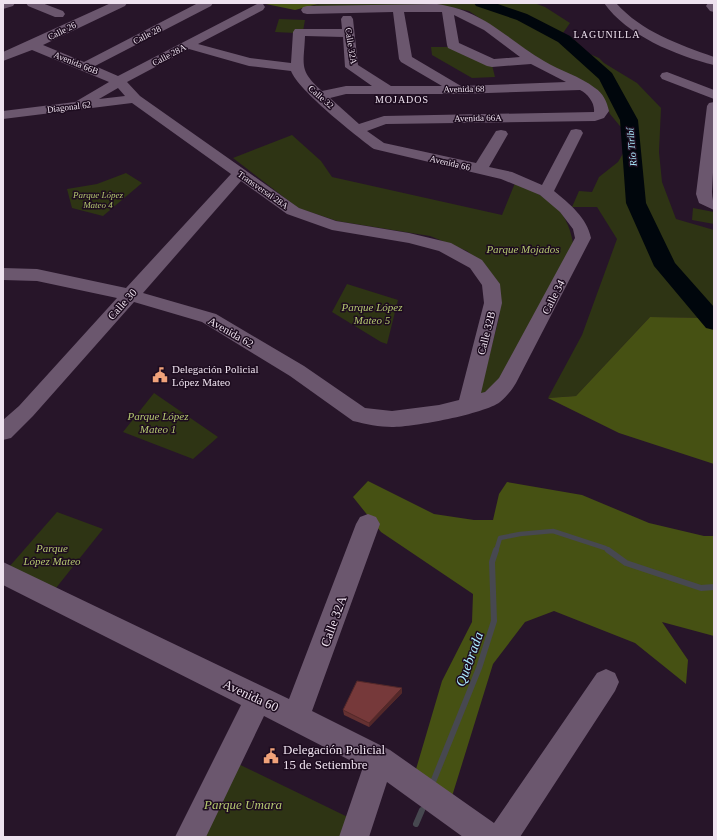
<svg xmlns="http://www.w3.org/2000/svg" width="717" height="840" font-family="Georgia,serif">
	<style>
		.green { fill: #2e3414 }
		.forest { fill: #465113 }
		.lines { fill: none; stroke-linecap: round; stroke-linejoin: round }
		.stream-far1 { stroke: #474850; stroke-width: 4.5 }
		.stream { stroke: #474850; stroke-width: 6 }
		.river { fill: #00060c; fill-rule: evenodd }
		.minor { fill: #6b576e; fill-rule: evenodd }
		.wall { fill: #653132 }
		.shaded-wall { fill: #532829 }
		.building { fill: #76393a; stroke: #532829 }
		.labels { text-anchor: middle; stroke-width: 3; stroke-linejoin: round; paint-order: stroke }
		.far-street-label { font-size: 9px; fill: #eee2ef; stroke: #1d0c1f }
		.far-park-label { font-size: 9px; font-style: italic; fill: #b5c870; stroke: #1d0c1f }
		.far-neighbourhood-label { font-size: 10px; letter-spacing: 1px; fill: #eee2ef; stroke: #1d0c1f }
		.far-water-label { font-size: 10px; font-style: italic; fill: #aaeafd; stroke: #1d0c1f }
		.park-label { font-size: 11px; font-style: italic; fill: #b5c870; stroke: #1d0c1f }
		.street-label { font-size: 11px; fill: #eee2ef; stroke: #1d0c1f }
		.poi-label { font-size: 11px; fill: #eee2ef; stroke: #1d0c1f; text-anchor: start }
		.near-street-label { font-size: 13px; fill: #eee2ef; stroke: #1d0c1f }
		.near-poi-label { font-size: 13px; fill: #eee2ef; stroke: #1d0c1f; text-anchor: start }
		.near-park-label { font-size: 13px; font-style: italic; fill: #b5c870; stroke: #1d0c1f }
		.near-water-label { font-size: 14px; font-style: italic; fill: #aaeafd; stroke: #1d0c1f }
	</style>
	<rect width="100%" height="100%" fill="#271529"/>
	<path class="green" d="M322,3H534L545,7L570,23L563,33L577,42L585,52L599,58L604,63L637,83L661,108L659,152L662,182L676,219L714,230V318L650,317L576,396L548,398L582,335L617,239L597,207H572L579,191L592,192L599,177L618,162L625,150L624,131L610,114L604,101L541,62L512,40L469,11L445,6L310,7Z
		M279,19L305,20L303,31L295,33L275,32Z
		M431,47H454L492,65L495,77L472,78L432,55Z
		M292,135L321,161L332,177L502,215L515,183C546,196 567,207 573,243L498,383L479,396L500,314V288L485,266L467,251L430,236L337,221L298,208L233,158Z
		M126,173L142,183L103,216L72,208L67,189L97,184Z
		M693,208L714,212V224L692,220Z
		M347,284L398,300L387,344L381,342L332,312Z
		M154,393L218,437L193,459L123,432Z
		M57,512L103,529L56,588L9,567Z
		M228,759L358,822L354,837H190Z"/>
	<path class="forest" d="M261,3H322L295,10Z
		M650,317L714,318V464L619,433L548,398L576,396Z
		M368,481L434,514L474,520H493L499,494L507,482L582,495L649,523L704,536H714V636L662,622L688,660L686,684L635,643L554,611L525,622L493,664L449,806L414,776L442,681L472,622L473,594L381,532L353,497Z"/>
	<g class="lines">
		<path class="stream-far1" d="M496,551L500,538L520,534L553,531L605,548L610,551"/>
		<path class="stream" d="M608,550L626,563L701,588L714,587
			M433,782L479,668L494,621L492,562L496,550
			M416,824L422,810"/>
		<path class="river" d="M474,3H495L527,14L570,36L612,73L638,120L646,203L675,263L714,307V330L706,328L654,266L626,203L620,120L599,79L558,42L517,20L476,6Z"/>
		<path class="minor" d="M3,3H15L13,6L3,9Z
			M26,3H42L63,11L65,14L63,17H55L28,6Z
			M111,3H127L125,6L43,45L84,62L198,3H213L211,6L95,66L118,76L259,3L263,4L265,7L263,10L198,44L250,58L291,63L293,32L295,29H342L341,19L343,16H351L353,19L358,65L391,86H442L401,62L399,59L393,12L307,14L303,13L301,10L303,7L307,6L437,4C485,11 505,38 544,61C560,71 580,76 595,88C603,93 607,102 609,111L604,118L595,121L386,124L367,131L384,143L476,163L496,131L501,130L506,131L508,134L489,167L512,172L542,185L571,130L576,129L581,130L583,133L554,191C570,204 587,218 591,238L516,383C512,390 506,397 500,402C484,414 414,427 392,427C380,427 365,424 353,421L290,376L202,322L134,302L33,416L11,438L3,440V420L19,406L117,298L37,281L3,280V268L37,269L126,288L231,174L132,103L3,119V111L75,102L109,82L32,50L3,61V52ZM404,12H442L447,45L448,48L487,66L492,67L531,64L566,82L461,86L412,57ZM454,15L484,30L520,57L494,59L459,43ZM305,36L343,37L345,67L372,86H346L322,91C298,70 304,65 305,36ZM189,49L249,66L291,71C298,90 356,136 374,149L501,179L540,195L560,212L573,229L575,238L499,378L485,392L481,393L502,303L500,284L482,260L451,243L409,233L336,221L299,208L140,96L127,82ZM118,88L125,96L99,99ZM580,90C588,94 595,103 594,112L384,116L359,124L330,98L346,94H458ZM241,181L287,214L332,230L409,243L439,251L470,268L482,285L484,303L459,400L439,405L392,411L365,408L304,366L216,314L143,293Z
			M604,3H616C642,32 678,44 714,57V65C677,56 626,35 604,3Z
			M708,3H714V12L710,11L706,6Z
			M667,72L714,90V99L662,79L660,76L662,73Z
			M714,102C714,132 714,162 712,192C712,198 714,203 714,210L699,203L696,194L707,106L709,103Z
			M368,514L376,517L380,524L312,711L390,750L494,823L597,673L606,669L615,673L619,682L615,691L520,837H463L387,782L369,837H339L363,767L264,716L206,837H175L241,705L3,585V562L289,699L356,524L360,517Z"/>
	</g>
	<path class="wall" d="M402,693L369,727L344,715L343,710Z"/>
	<path class="shaded-wall" d="M402,688V693L369,727V723Z"/>
	<path class="building" d="M357,681L402,688L369,723L343,710Z"/>
	<defs>
		<g id="civic-bare" transform="scale(1.2)"><path d="M-.6-6.5H3V-4.5H.6V-3L4-1V1h2V6H-6V1h2V-1L-.6-3ZM-1.2 2.5V6h2.4V2.5Z" fill="#f0a27a" stroke="#1d0c1f" stroke-width="2.5" paint-order="stroke"/></g>
	</defs>
	<g fill-rule="evenodd">
		<use href="#civic-bare" x="160" y="375"/>
		<use href="#civic-bare" x="271" y="756"/>
	</g>
	<g class="labels">
		<g class="far-street-label">
			<text transform="translate(62 31) rotate(-26)" y="3">Calle 26</text>
			<text transform="translate(147 35) rotate(-27)" y="3">Calle 28</text>
			<text transform="translate(351 46) rotate(81)" y="3">Calle 32A</text>
			<text transform="translate(169 55) rotate(-28)" y="3">Calle 28A</text>
			<text transform="translate(76 63) rotate(22)" y="3">Avenida 66B</text>
			<text transform="translate(464 89) rotate(-1)" y="3">Avenida 68</text>
			<text transform="translate(321 97) rotate(41)" y="3">Calle 32</text>
			<text transform="translate(69 107) rotate(-7)" y="3">Diagonal 62</text>
			<text transform="translate(478 118) rotate(-1)" y="3">Avenida 66A</text>
			<text transform="translate(450 163) rotate(13)" y="3">Avenida 66</text>
			<text transform="translate(263 190) rotate(35)" y="3">Transversal 28A</text>
		</g>
		<g class="far-park-label">
			<text x="98" y="198">Parque López<tspan x="98" dy="10">Mateo 4</tspan></text>
		</g>
		<g class="far-neighbourhood-label">
			<text x="607" y="38">LAGUNILLA</text>
			<text x="402" y="103">MOJADOS</text>
		</g>
		<g class="far-water-label">
			<text transform="translate(631 147) rotate(-95)" y="4">Río Tiribí</text>
		</g>
		<g class="park-label">
			<text x="523" y="253">Parque Mojados</text>
			<text x="372" y="311">Parque López<tspan x="372" dy="13">Mateo 5</tspan></text>
			<text x="158" y="420">Parque López<tspan x="158" dy="13">Mateo 1</tspan></text>
			<text x="52" y="552">Parque<tspan x="52" dy="13">López Mateo</tspan></text>
		</g>
		<g class="street-label">
			<text transform="translate(553 297) rotate(-63)" y="4">Calle 34</text>
			<text transform="translate(122 304) rotate(-48)" y="4">Calle 30</text>
			<text transform="translate(231 332) rotate(30)" y="4">Avenida 62</text>
			<text transform="translate(486 333) rotate(-76)" y="4">Calle 32B</text>
		</g>
		<g class="poi-label">
			<text x="172" y="373">Delegación Policial<tspan x="172" dy="13">López Mateo</tspan></text>
		</g>
		<g class="near-street-label">
			<text transform="translate(333 621) rotate(-70)" y="5">Calle 32A</text>
			<text transform="translate(251 695) rotate(25)" y="5">Avenida 60</text>
		</g>
		<g class="near-poi-label">
			<text x="283" y="754">Delegación Policial<tspan x="283" dy="15">15 de Setiembre</tspan></text>
		</g>
		<g class="near-park-label">
			<text x="243" y="809">Parque Umara</text>
		</g>
		<g class="near-water-label">
			<text transform="translate(469 659) rotate(-70)" y="5">Quebrada</text>
		</g>
	</g>
	<rect width="717" height="840" fill="none" stroke="#eee2ef" stroke-width="8"/>
</svg>
